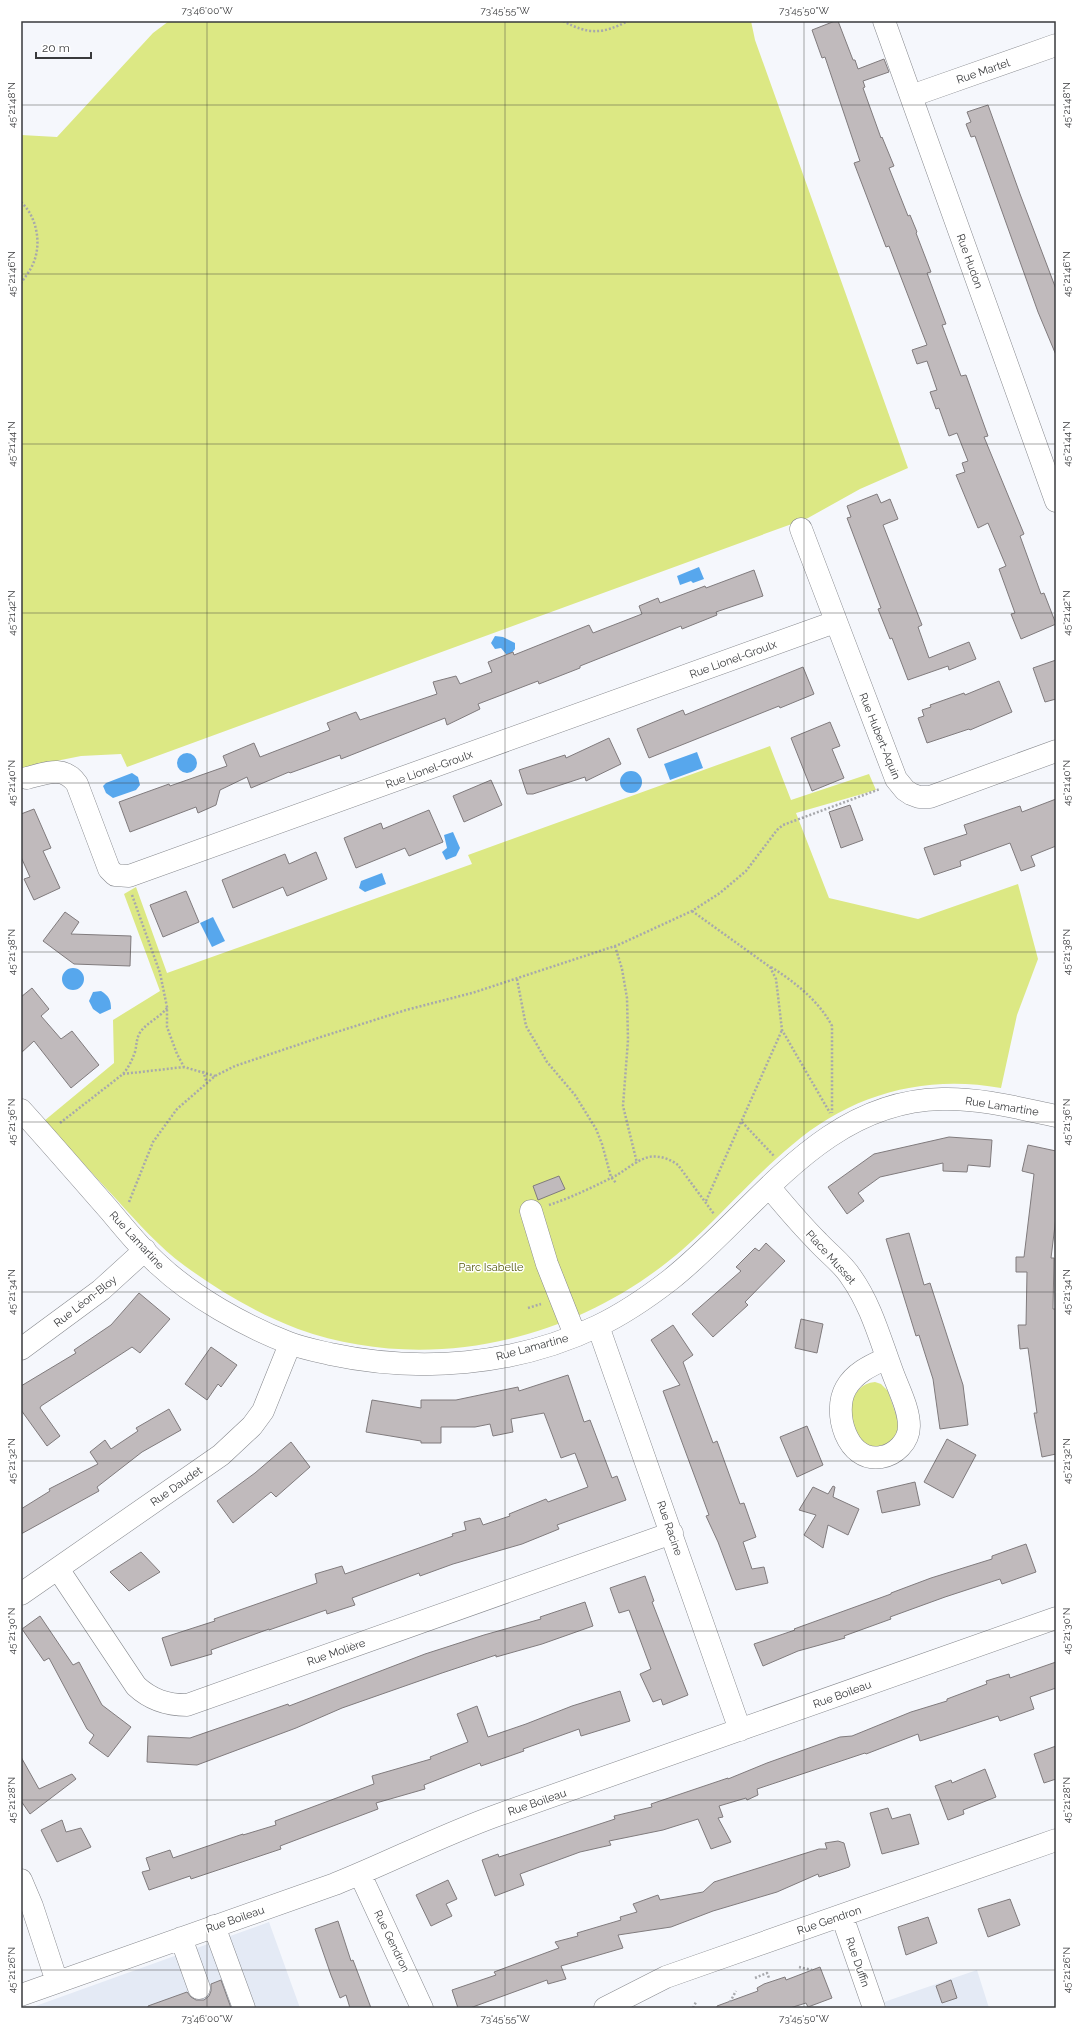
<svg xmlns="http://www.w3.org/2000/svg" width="1077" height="2029" font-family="Raleway,sans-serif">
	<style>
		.built { fill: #e4eaf5 }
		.green { fill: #dce884 }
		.water { fill: #57a7ed }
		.building { fill: #c0babc; stroke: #807b7d }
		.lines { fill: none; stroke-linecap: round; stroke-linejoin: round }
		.minor-casing { stroke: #86888d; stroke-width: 23 }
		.path { stroke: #a7a8ac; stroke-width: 2.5; stroke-dasharray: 2 2; stroke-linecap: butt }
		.minor { stroke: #fff; stroke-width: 22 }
		.ticks { fill: none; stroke: #393a3c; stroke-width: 1; stroke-opacity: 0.45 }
		.labels { text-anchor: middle; stroke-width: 3; stroke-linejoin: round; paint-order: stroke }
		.street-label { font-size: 11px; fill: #393a3c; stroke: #fff }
		.park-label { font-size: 11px; fill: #545a0c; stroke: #fff }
		.neatline { fill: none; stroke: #393a3c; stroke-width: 1.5 }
		.ticks-label { font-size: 10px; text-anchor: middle; fill: #393a3c }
	</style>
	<rect width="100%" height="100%" fill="#f5f7fc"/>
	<path class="built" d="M269,1922L300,2008H30Z
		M977,1970L989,2008H887L884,2002Z"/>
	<path class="green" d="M169,21H751L755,40L908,468L860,489L808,518L789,525L127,767L121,754L81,756L21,768V135L57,137L153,33Z
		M770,746L791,800L869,774L876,790L796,813L829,898L918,919L1018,884L1038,959L1017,1015L1001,1088C925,1074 851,1094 792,1145C753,1177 720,1217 682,1250C578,1340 430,1376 298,1329C258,1314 219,1291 185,1266C159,1247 138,1223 117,1200C92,1173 68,1147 44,1121L114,1063L113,1020L160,991L124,894L136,887L167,973L472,864L468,855Z
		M875,1382L881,1384L888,1391L898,1421L899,1429L890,1444L874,1449C856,1440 851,1423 851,1403C856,1392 861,1383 875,1382Z"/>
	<path class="water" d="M699,567L704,579L693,583L691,581L680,585L677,576Z
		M495,636L503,637L515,643V649L511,654H506L501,648L495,649L491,643Z
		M697,752L703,768L670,780L664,764Z
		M177 763a10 10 0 1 1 20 0a10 10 0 1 1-20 0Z
		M620 782a11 11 0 1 1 22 0a11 11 0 1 1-22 0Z
		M132,773L138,777L140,785L136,790L113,798L106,793L103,786L106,783Z
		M453,832L460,848L456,856L446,860L442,852L447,848L444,835Z
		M382,873L386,884L365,892L359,888L361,881Z
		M213,917L225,941L212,947L200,923Z
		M62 979a11 11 0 1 1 22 0a11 11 0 1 1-22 0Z
		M101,991C109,996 111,1000 111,1009L100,1014L93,1009L89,1001L93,992Z"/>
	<path class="building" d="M835,21H838L853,60H855L858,69L884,59L889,72L863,81L865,87L863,88L881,138L882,137L894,166L889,168L908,216L910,215L917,232L916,233L931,272L927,273L946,324L942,325L961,376L966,375L988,436L984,437L1024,534L1020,536L1041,594L1044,593L1056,624L1021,639L1011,614L1015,613L999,569L1006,566L988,523L978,528L956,475L965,472L962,463L968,461L957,433L949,436L939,408L936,409L930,392L937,390L927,361L917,364L912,350L927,345L889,246L886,247L854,163L860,161L825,57L822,58L812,30Z
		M988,105L1020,194L1056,289V355L1038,312L975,136L971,137L966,124L971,122L967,112Z
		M877,494L881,503L890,499L898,519L883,525L922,625L918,627L929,658L969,642L976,659L949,670L948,666L908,680L892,638L890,639L878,609L881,608L847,518L851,517L847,506Z
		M754,570L763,596L716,612L717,615L682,629L681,626L580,666V668L539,684L538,681L478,704L480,709L447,725L445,718L341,759L340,755L290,773L289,772L251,788L247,777L220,790L216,805L198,813L196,807L130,832L119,802L169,784L170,786L227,766L223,756L254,743L260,757L330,730L327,723L356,712L360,720L437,694L433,682L456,676L460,684L492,672L488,662L513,652L514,655L589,625L593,633L642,614L639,606L658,598L660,603L705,586L706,588Z
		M1056,660V699L1045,702L1033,668Z
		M803,667L814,694L780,708L779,706L649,758L637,729L683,710L685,715Z
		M999,681L1012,712L970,730L969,729L927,743L918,718L924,716L922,710L931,707L930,705L964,693L965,695Z
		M830,722L840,746L832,749L844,778L812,791L791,738Z
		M609,738L621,764L586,781L585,777L533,794H527L519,770L565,755L566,758Z
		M491,780L502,805L464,822L453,796Z
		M1056,799V846L1031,856L1035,866L1021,871L1010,843L960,861L961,866L934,875L924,848L967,834L964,825L1020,806L1022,812Z
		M850,805L863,840L841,848L829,812Z
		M34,809L51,848L43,851L60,888L34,900L24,879L30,877L21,857V814Z
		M429,810L443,842L409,856L405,848L356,868L344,838L381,823L383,829Z
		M316,852L327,879L287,896L283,887L233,908L222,880L285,854L289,864Z
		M186,891L199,922L163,937L150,905Z
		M65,912L79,922L71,934L131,936L130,966L74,964L43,941Z
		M32,988L49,1009L41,1016L61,1039L72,1031L99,1065L71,1088L34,1041L21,1053V997Z
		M949,1137L992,1140L990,1167L968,1165L967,1172L943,1171V1163L880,1177L858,1193L864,1201L847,1214L828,1187L874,1154Z
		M1028,1145L1056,1151V1217L1051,1258H1054L1053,1309H1056V1454L1042,1457L1034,1413H1037L1028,1348L1020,1349L1018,1325H1026L1027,1272H1016V1257H1024L1034,1174L1022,1171Z
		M559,1176L565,1189L538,1200L533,1186Z
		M909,1233L924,1285L930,1283L963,1385L968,1425L940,1429L933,1379L919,1335L916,1336L886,1239Z
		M766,1243L785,1261L745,1302L748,1305L713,1337L692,1314L741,1271L736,1267L755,1248L759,1251Z
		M139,1293L170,1319L140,1353L132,1347L41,1406L40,1408L60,1436L47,1446L21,1410V1386L76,1353L74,1350L111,1325Z
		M801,1319L823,1324L817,1353L795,1348Z
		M673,1325L693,1355L683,1362L713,1443L717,1441L740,1504L744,1503L756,1537L743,1542L752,1569L764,1567L768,1583L736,1590L718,1542L706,1516L709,1515L663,1391L680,1385L651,1340Z
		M211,1347L237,1365L221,1387L218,1384L207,1400L185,1384Z
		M568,1375L584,1422L590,1420L612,1478L617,1476L626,1500L557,1525L559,1529L522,1544L453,1564L420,1576L419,1573L352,1598L355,1605L327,1614L326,1610L269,1630V1629L211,1650L212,1654L171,1666L162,1638L215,1621L214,1619L317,1583L315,1574L342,1566L345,1574L453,1536L452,1534L466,1530L464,1522L480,1518L483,1525L510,1516L509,1514L546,1499L548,1502L588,1487L575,1453L561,1458L544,1413L511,1419L513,1432L493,1436L490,1424L475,1427H441V1443H421V1441L366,1432L372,1400L421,1408V1400H456L518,1387L519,1391Z
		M169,1409L181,1430L142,1452L97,1487L99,1491L21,1534V1509L50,1491L49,1489L98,1464L90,1452L105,1440L111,1449L138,1431L136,1428Z
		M807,1426L823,1465L797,1477L780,1437Z
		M947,1439L976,1455L953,1498L924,1482Z
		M291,1442L310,1467L276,1497L271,1492L233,1523L217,1501L255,1473Z
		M915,1482L920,1505L882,1513L877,1491Z
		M833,1486L835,1487L833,1497L859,1509L848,1535L828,1525L823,1548L804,1535L816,1515L799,1510L813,1487L828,1494Z
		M1026,1544L1036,1572L1002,1584L1000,1579L945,1597L890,1617L891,1619L844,1636L845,1638L798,1651L763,1666L754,1644L795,1630L794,1629L891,1594V1593L931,1578L992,1559V1556Z
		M141,1552L160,1572L129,1591L110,1572Z
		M645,1576L654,1601L652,1602L688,1695L663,1705L661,1699L653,1702L640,1674L651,1669L629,1610L619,1613L610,1588Z
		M585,1602L593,1626L542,1644L496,1657V1655L442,1673L342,1708L296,1728L197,1765L147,1762L148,1736L190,1738L288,1704L289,1706L425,1654L484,1635L541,1619L540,1617Z
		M40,1616L73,1665L79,1662L102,1705L131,1727L108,1757L89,1743L94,1735L87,1729L49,1658L44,1661L22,1629Z
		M1056,1662V1688L1030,1697L1034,1709L1000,1721L998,1716L920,1741L918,1734L866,1754L865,1753L757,1789L758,1795L747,1800L746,1798L719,1806L723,1817L718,1818L731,1842L711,1849L698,1819L663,1830L609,1841L611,1845L580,1852L520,1874L524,1885L495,1896L482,1860L498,1854L499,1857L615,1819L614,1816L652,1807L651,1804L728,1778V1779L767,1763L840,1737L852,1736L911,1712L947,1701V1699L987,1684L986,1681L1009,1674L1010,1678Z
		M620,1691L630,1721L581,1736L579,1729L523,1749L524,1751L481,1766L480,1763L424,1785L425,1789L376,1803L378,1809L280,1846L281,1849L191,1879L190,1876L149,1890L142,1872L150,1870L146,1858L170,1850L173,1858L243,1834V1835L276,1825L275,1821L374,1784L372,1776L431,1759L430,1757L468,1742L457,1714L477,1706L488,1737L526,1724L572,1706Z
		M1056,1746V1779L1044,1783L1034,1754Z
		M21,1757L39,1789L72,1774L76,1779L30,1814L21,1801Z
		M985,1769L996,1797L963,1810L964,1814L948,1820L935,1786L951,1780L952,1783Z
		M888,1808L892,1819L910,1814L919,1844L882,1854L870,1813Z
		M62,1820L66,1832L81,1828L91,1847L57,1862L41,1830Z
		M838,1841L844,1843L850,1865L849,1867L819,1877L818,1874L777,1892L713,1911L671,1927L618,1935L623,1948L561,1966L566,1979L548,1984L547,1980L470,2008H458L452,1990L496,1975L494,1972L559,1948L555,1942L578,1936L577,1933L621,1920L620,1917L637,1912L633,1904L658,1895L660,1900L703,1892L714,1882L819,1849H827L825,1843Z
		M448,1880L457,1899L446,1904L452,1916L431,1926L416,1895Z
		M1010,1899L1020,1925L988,1937L978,1909Z
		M928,1917L937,1943L906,1955L898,1927Z
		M338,1921L351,1961L353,1960L371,2008H350L346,1995L340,1998L331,1975L315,1929Z
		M820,1967L832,1998L808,2007L806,2003L790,2008H717V2006L758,1991L757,1988L764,1984L785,1977L786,1980Z
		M221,1980L231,2008H148V2006L187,1992L191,1997L196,2000H204L209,1996L211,1991V1984Z
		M951,1980L957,1998L942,2003L936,1986Z"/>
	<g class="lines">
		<g class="minor-casing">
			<path id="minor" d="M884,21L1056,501
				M911,96L1056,45
				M801,529L896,779L905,790L911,794L919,797H930L1056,751
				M27,778C46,773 64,765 77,784L109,869L115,875L129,876L835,622
				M21,1110C51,1143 80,1177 110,1211C125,1229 141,1249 159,1265C193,1297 245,1326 289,1343C302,1348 317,1351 330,1354C419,1373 515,1366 598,1326C623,1314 648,1297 670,1280C756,1212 821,1101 942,1099C981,1098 1018,1108 1056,1116
				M770,1188C785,1206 801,1225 818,1242C829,1254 843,1264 851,1277C871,1305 880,1339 892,1371C898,1388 909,1408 909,1426C909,1442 895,1455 881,1457C847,1463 832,1412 846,1388C855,1372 872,1365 887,1358
				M531,1211L547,1264L575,1335
				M598,1326L740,1730
				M21,1349L101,1290L145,1250
				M58,1569L136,1686C151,1700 167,1705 187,1705L672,1533
				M21,1594L221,1455L252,1426L263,1411L290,1344
				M360,1874L422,2008
				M21,1880L32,1906L57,1982
				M842,1916L874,2008
				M214,1926L244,2008
				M181,1938L199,1988
				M21,1995L335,1884C390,1862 442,1835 498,1815L1056,1618
				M605,2008L666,1977L1056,1840"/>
		</g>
		<path class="path" d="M563,21C589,35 603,34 628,21
			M21,202C37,217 42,244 33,264C30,271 25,277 21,283
			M132,895L160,973L167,1007V1027L177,1054L184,1067L215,1076
			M692,911L770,967L776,979L782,1030L830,1113
			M615,946L622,969L627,998L628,1040L623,1106L637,1163
			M771,967C795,982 819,1001 832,1026V1113
			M517,979L526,1026L547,1062L575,1095L596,1129L602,1144L611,1177L616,1183
			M203,1071L207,1083
			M123,1074L184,1067
			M742,1122L774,1156
			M60,1123L123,1074C129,1067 132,1060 135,1052C137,1044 136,1038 141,1031C148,1022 159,1018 167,1008
			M706,1201L782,1030
			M129,1202L153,1142L177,1109L215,1076L235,1066L324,1036L406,1010L472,993L618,945L692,911L720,893L746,871L777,830L783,825L880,789
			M549,1205C573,1197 595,1186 617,1175C627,1169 637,1160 649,1157C659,1155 670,1159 678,1165L714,1214
			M528,1308L541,1304
			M799,1967L812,1970
			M755,1978L767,1973L769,1978
			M730,2002L736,1991
			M693,2008L696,2002"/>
		<use href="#minor" class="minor"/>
	</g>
	<path class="ticks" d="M207,21V2008M505,21V2008M804,21V2008M21,105H1056M21,274H1056M21,444H1056M21,613H1056M21,783H1056M21,952H1056M21,1122H1056M21,1292H1056M21,1461H1056M21,1631H1056M21,1800H1056M21,1970H1056"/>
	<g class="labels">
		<g class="street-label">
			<text transform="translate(983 71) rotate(-19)" y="4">Rue Martel</text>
			<text transform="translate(970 261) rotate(70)" y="4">Rue Hudon</text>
			<text transform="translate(733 659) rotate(-20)" y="4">Rue Lionel-Groulx</text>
			<text transform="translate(880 736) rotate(68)" y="4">Rue Hubert-Aquin</text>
			<text transform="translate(429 769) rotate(-20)" y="4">Rue Lionel-Groulx</text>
			<text transform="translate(1002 1106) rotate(9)" y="4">Rue Lamartine</text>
			<text transform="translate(137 1240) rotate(47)" y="4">Rue Lamartine</text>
			<text transform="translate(831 1257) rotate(48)" y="4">Place Musset</text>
			<text transform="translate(85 1301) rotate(-38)" y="4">Rue Léon-Bloy</text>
			<text transform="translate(532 1347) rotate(-15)" y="4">Rue Lamartine</text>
			<text transform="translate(176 1486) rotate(-35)" y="4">Rue Daudet</text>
			<text transform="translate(670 1528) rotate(71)" y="4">Rue Racine</text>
			<text transform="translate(336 1652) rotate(-19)" y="4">Rue Molière</text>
			<text transform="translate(842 1694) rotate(-20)" y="4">Rue Boileau</text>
			<text transform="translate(537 1802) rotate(-19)" y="4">Rue Boileau</text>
			<text transform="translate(235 1919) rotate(-19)" y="4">Rue Boileau</text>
			<text transform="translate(829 1920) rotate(-19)" y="4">Rue Gendron</text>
			<text transform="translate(392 1941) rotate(64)" y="4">Rue Gendron</text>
			<text transform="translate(858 1962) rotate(71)" y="4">Rue Duffin</text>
		</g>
		<g class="park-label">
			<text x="491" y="1271">Parc Isabelle</text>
		</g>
	</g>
	<rect width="1077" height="2029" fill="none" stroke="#ffffff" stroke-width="44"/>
	<path d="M36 52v6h55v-6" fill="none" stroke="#393a3c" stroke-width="2"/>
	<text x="42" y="52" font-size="12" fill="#393a3c" stroke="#ffffff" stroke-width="3" paint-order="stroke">20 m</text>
	<rect x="22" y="22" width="1033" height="1985" class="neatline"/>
	<g class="ticks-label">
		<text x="207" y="14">73°46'00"W</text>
		<text x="505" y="14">73°45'55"W</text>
		<text x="804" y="14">73°45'50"W</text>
		<text transform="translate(11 105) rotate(-90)" y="4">45°21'48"N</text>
		<text transform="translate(1066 105) rotate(-90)" y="4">45°21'48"N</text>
		<text transform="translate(11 274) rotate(-90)" y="4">45°21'46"N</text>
		<text transform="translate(1066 274) rotate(-90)" y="4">45°21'46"N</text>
		<text transform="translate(11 444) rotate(-90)" y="4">45°21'44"N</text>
		<text transform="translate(1066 444) rotate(-90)" y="4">45°21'44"N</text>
		<text transform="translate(11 613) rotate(-90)" y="4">45°21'42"N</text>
		<text transform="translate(1066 613) rotate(-90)" y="4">45°21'42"N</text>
		<text transform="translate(11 783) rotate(-90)" y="4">45°21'40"N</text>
		<text transform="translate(1066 783) rotate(-90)" y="4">45°21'40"N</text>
		<text transform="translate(11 952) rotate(-90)" y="4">45°21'38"N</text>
		<text transform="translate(1066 952) rotate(-90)" y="4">45°21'38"N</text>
		<text transform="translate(11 1122) rotate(-90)" y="4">45°21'36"N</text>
		<text transform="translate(1066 1122) rotate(-90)" y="4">45°21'36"N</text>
		<text transform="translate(11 1292) rotate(-90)" y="4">45°21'34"N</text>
		<text transform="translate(1066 1292) rotate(-90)" y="4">45°21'34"N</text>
		<text transform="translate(11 1461) rotate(-90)" y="4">45°21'32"N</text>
		<text transform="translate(1066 1461) rotate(-90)" y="4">45°21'32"N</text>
		<text transform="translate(11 1631) rotate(-90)" y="4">45°21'30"N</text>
		<text transform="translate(1066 1631) rotate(-90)" y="4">45°21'30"N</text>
		<text transform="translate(11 1800) rotate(-90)" y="4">45°21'28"N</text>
		<text transform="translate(1066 1800) rotate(-90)" y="4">45°21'28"N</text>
		<text transform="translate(11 1970) rotate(-90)" y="4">45°21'26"N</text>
		<text transform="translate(1066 1970) rotate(-90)" y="4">45°21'26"N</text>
		<text x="207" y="2022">73°46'00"W</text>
		<text x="505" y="2022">73°45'55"W</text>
		<text x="804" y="2022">73°45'50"W</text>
	</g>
</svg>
